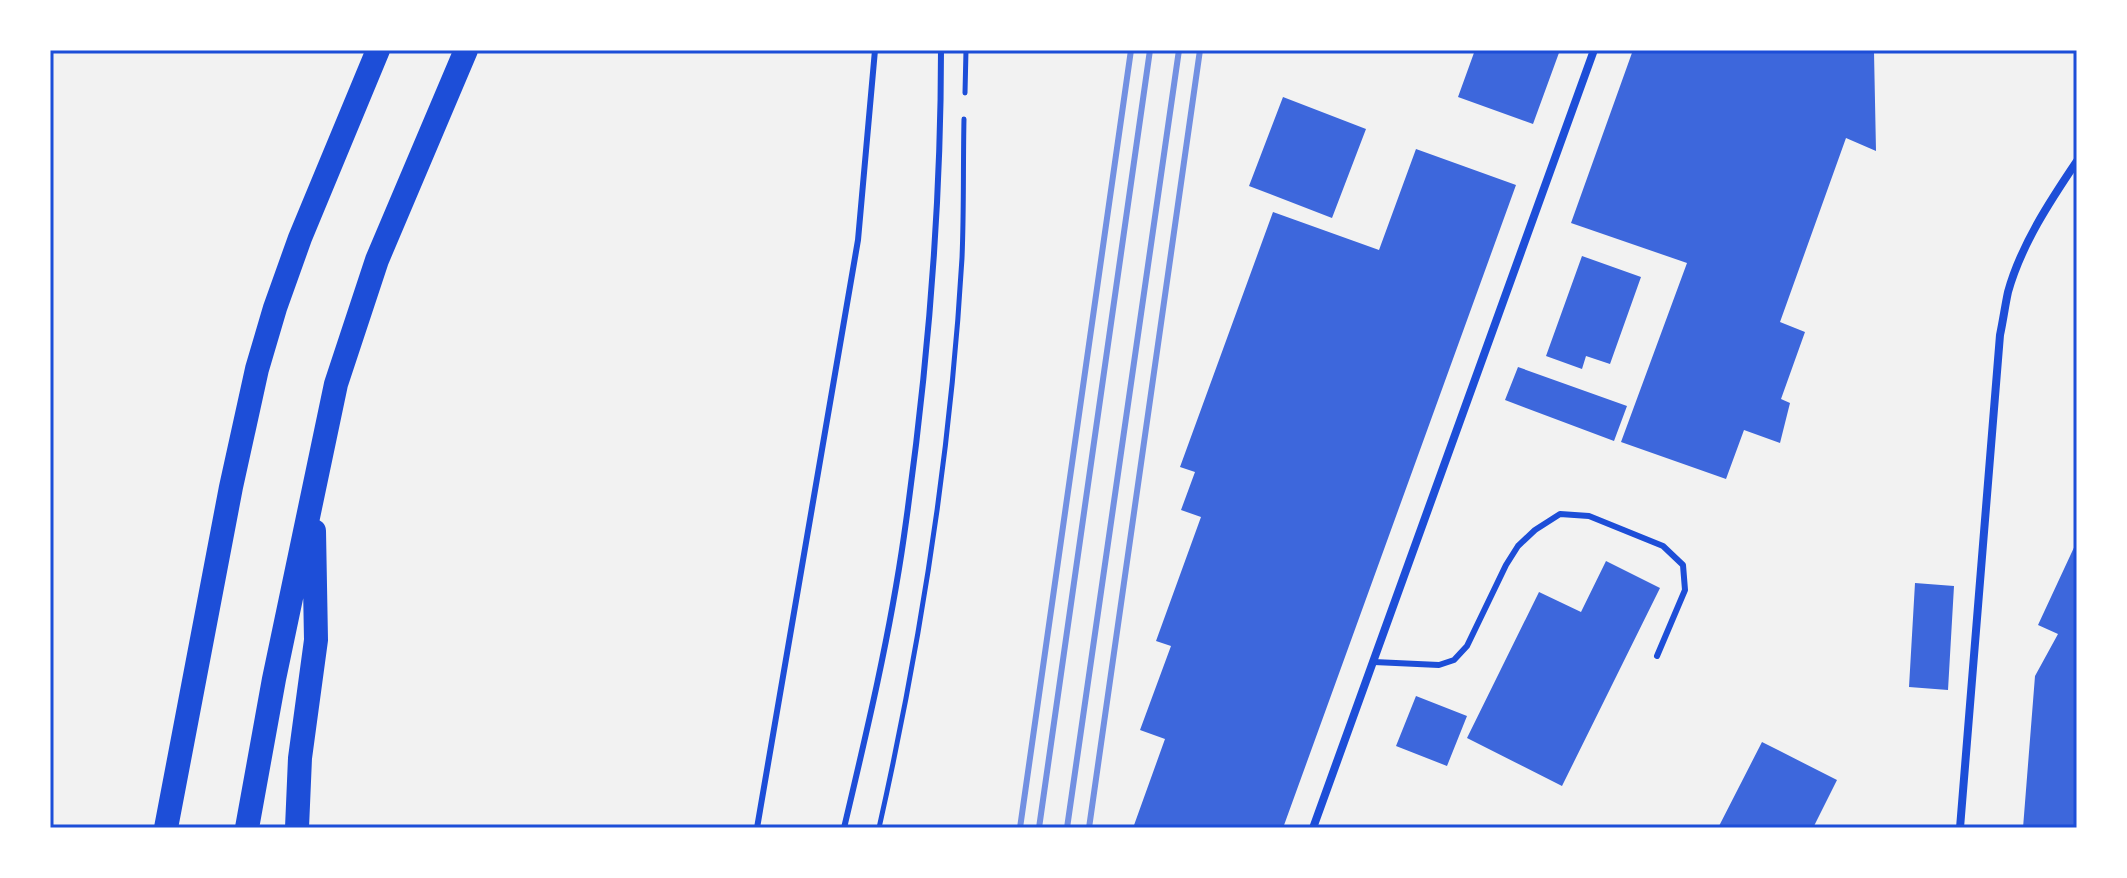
<svg xmlns="http://www.w3.org/2000/svg" width="2127" height="878" font-family="'Golos Text',sans-serif">
	<style>
		.building { fill: #3d67dc }
		.lines { fill: none; stroke-linecap: round; stroke-linejoin: round }
		.path { stroke: #1d4ed8; stroke-width: 5 }
		.service { stroke: #1d4ed8; stroke-width: 6 }
		.minor { stroke: #1d4ed8; stroke-width: 8 }
		.motorway { stroke: #1d4ed8; stroke-width: 24 }
		.rail { stroke: #7290e2; stroke-width: 6 }
		.neatline { fill: none; stroke: #1d4ed8; stroke-width: 3 }
	</style>
	<rect width="100%" height="100%" fill="#f2f2f2"/>
	<path class="building" d="M1475,50H1560L1533,124L1458,97Z
		M1633,50H1867L1874,52L1876,151L1846,138L1780,322L1805,332L1781,399L1790,403L1780,443L1744,430L1726,479L1621,442L1687,263L1571,223Z
		M1283,97L1366,129L1332,218L1249,186Z
		M1416,149L1516,185L1283,828H1133L1165,739L1140,730L1171,646L1156,641L1201,517L1181,510L1195,472L1180,467L1273,212L1379,250Z
		M1582,256L1641,277L1610,364L1586,356L1582,369L1546,356Z
		M1518,367L1627,406L1614,441L1505,400Z
		M2077,541V828H2023L2035,676L2058,634L2038,625Z
		M1606,561L1660,588L1562,786L1467,738L1539,592L1581,612Z
		M1915,583L1954,586L1948,690L1909,687Z
		M1416,696L1467,716L1447,766L1396,746Z
		M1762,742L1837,780L1813,828H1718Z"/>
	<g class="lines">
		<path class="path" d="M965,93L966,50
			M879,828C921,641 951,450 962,258C964,212 963,165 964,119"/>
		<path class="service" d="M1374,662L1439,665L1454,660L1467,646L1506,565L1518,546L1535,530L1560,514L1589,516L1663,546L1683,565L1685,590L1657,656
			M757,828L858,240L875,50
			M844,828C867,731 890,634 904,536C927,375 941,212 941,50"/>
		<path class="minor" d="M1313,828L1594,50
			M1960,828L2000,335C2003,321 2005,306 2008,292C2021,245 2050,201 2077,161"/>
		<path class="motorway" d="M166,828L231,487L257,369L275,308L300,238L378,50
			M247,828L274,679L336,384L377,260L466,50
			M297,828L300,758L316,640L314,531"/>
		<path class="rail" d="M1020,828L1131,50
			M1039,828L1150,50
			M1067,828L1179,50
			M1089,828L1200,50"/>
	</g>
	<rect width="2127" height="878" fill="none" stroke="#ffffff" stroke-width="104"/>
	<rect x="52" y="52" width="2023" height="774" class="neatline"/>
</svg>
